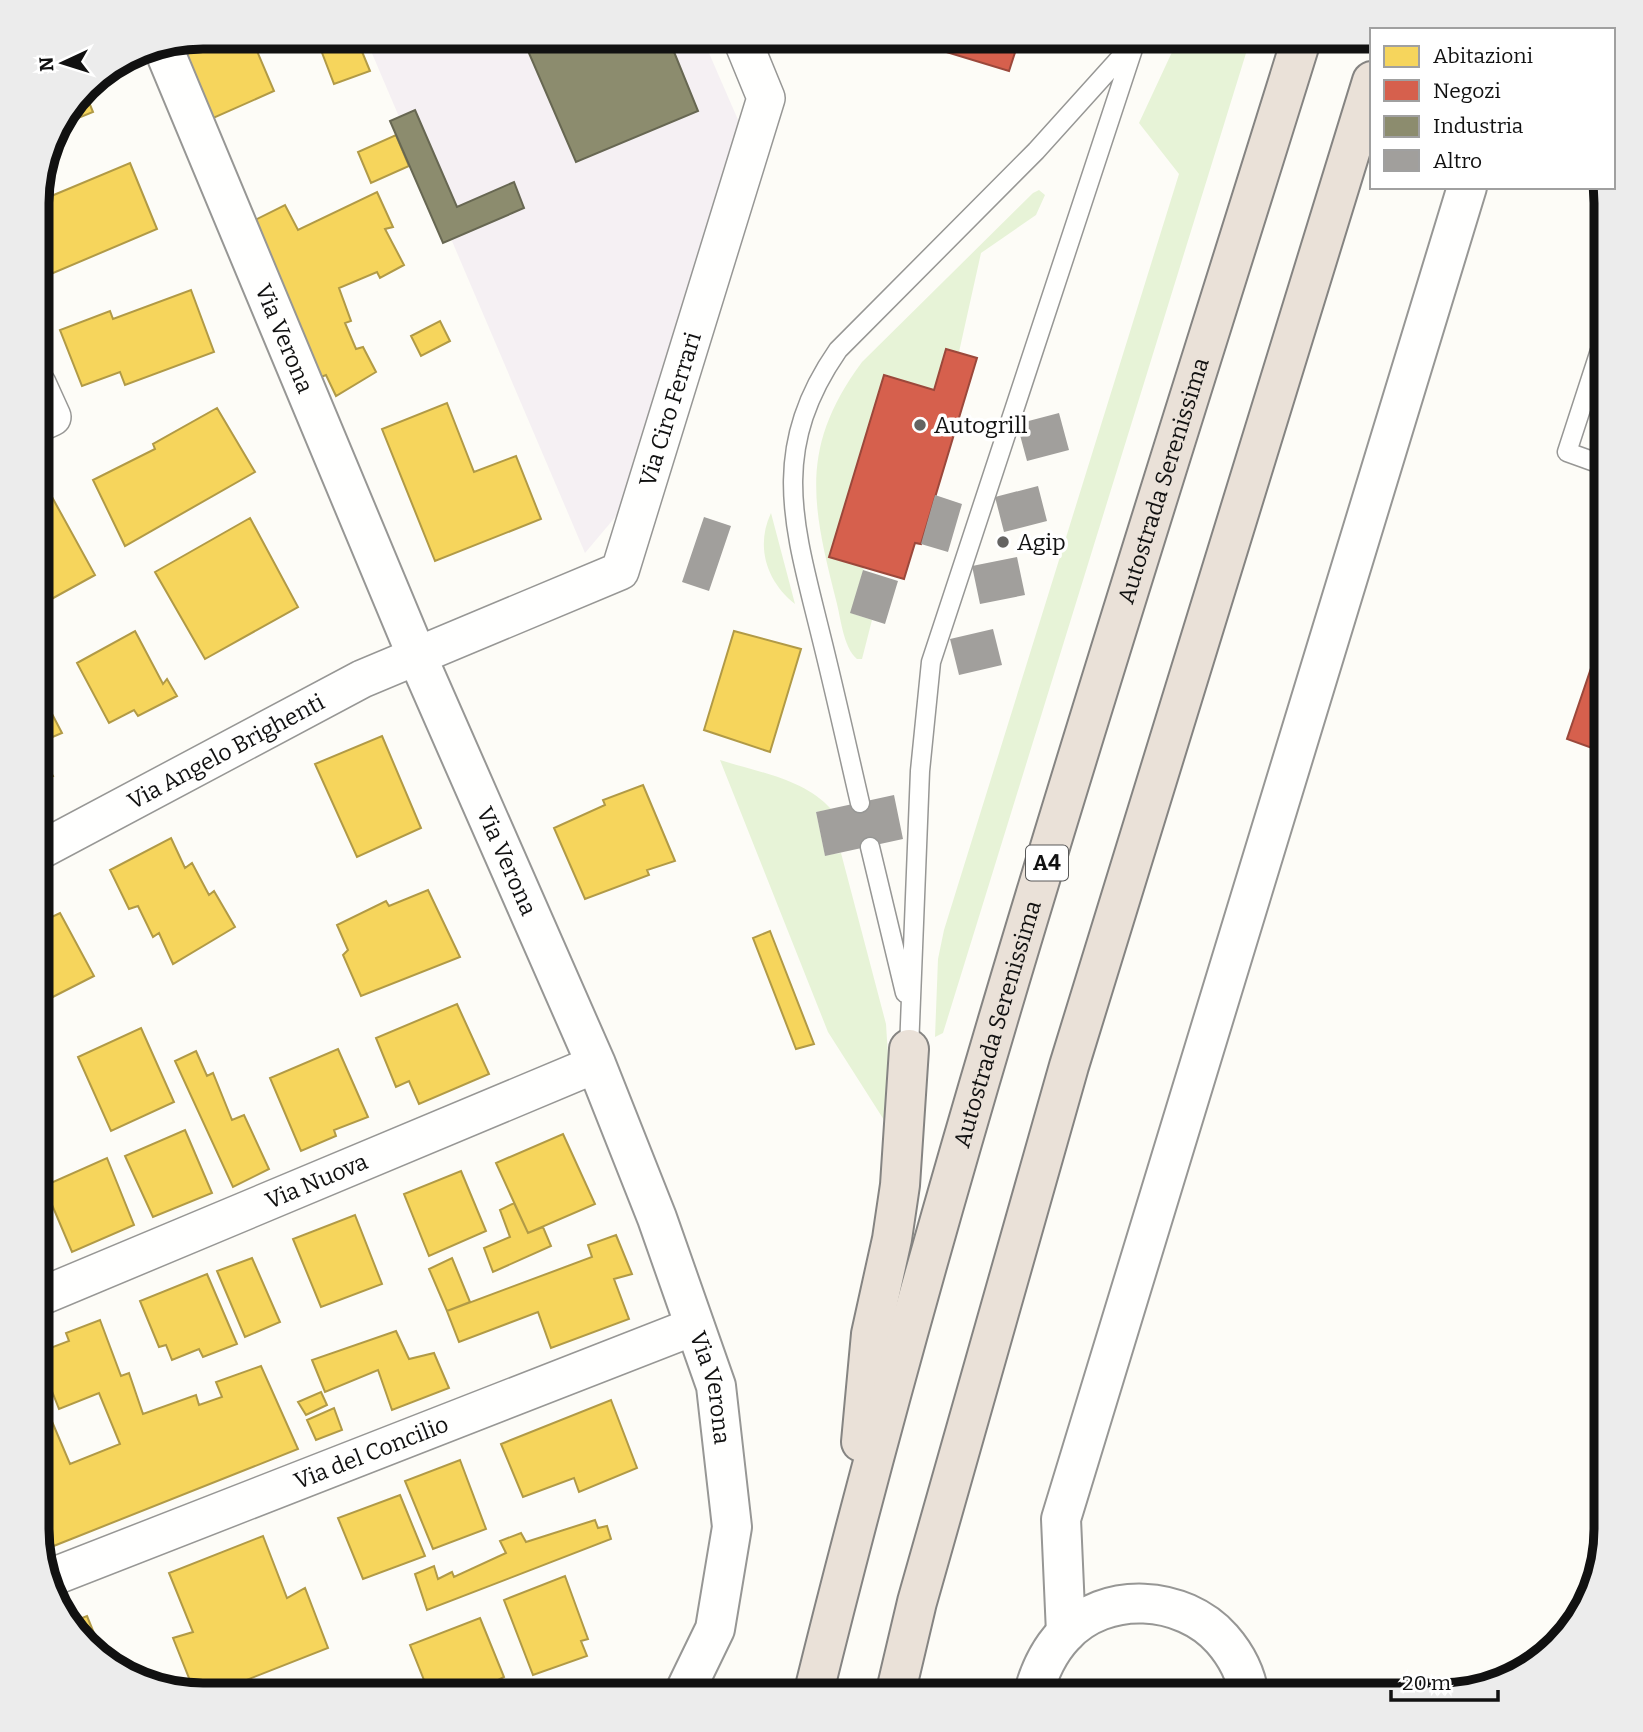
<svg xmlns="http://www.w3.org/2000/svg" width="1643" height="1732" font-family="Bitter,serif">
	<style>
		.industrial { fill: #f5f0f3 }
		.green { fill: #e7f3d7 }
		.homes { fill: #f6d55c; stroke: #b19a46; stroke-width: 2 }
		.shops { fill: #d6604d; stroke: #9b483b; stroke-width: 2 }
		.industry { fill: #8c8c6e; stroke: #676752; stroke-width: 2 }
		.building { fill: #a19f9c }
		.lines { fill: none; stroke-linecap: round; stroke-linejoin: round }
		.service-casing { stroke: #979795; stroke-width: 21 }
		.minor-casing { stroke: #979795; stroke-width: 40 }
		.tertiary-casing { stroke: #979795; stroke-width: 42 }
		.motorway-casing { stroke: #858482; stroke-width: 42 }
		.service { stroke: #fffffe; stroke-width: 18 }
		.minor { stroke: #fffffe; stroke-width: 37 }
		.tertiary { stroke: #fffffe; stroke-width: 38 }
		.motorway { stroke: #eae1d8; stroke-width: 38 }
		.poi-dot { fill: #646362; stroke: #fff; stroke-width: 2.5 }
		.labels { text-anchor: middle; stroke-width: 7; stroke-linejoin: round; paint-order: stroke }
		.shield { fill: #fff; stroke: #585858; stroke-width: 2 }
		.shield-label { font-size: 21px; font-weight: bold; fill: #111 }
		.street-label { font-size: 23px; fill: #111; stroke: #fff }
		.poi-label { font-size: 23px; fill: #111; stroke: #fff; text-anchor: start }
		.rim { fill: none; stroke: #111; stroke-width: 9 }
	</style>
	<rect width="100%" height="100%" fill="#fdfcf7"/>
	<path class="industrial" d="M365,37H702L742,129L617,515L585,553Z"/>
	<path class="green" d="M1179,37H1251L943,1033L935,1037L938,959L944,930L1179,174L1139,123Z
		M1039,190L1045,195L1036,215L981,253L959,352L946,349L934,390L830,557L864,567L851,613L872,620L862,659H857C843,647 841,618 836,600C812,505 799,447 862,362L1033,193Z
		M771,513L795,604C767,582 755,547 771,513Z
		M720,760C758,772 804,779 831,809L816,812L825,855L841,853L886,1024L888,1056L884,1120L828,1032Z"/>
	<path class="homes" d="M204,37H251L274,91L211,119L185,55L188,54L183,41Z
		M316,37H356L370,71L334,84Z
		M84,90L93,112L56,127Z
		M396,135L409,166L371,183L358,152Z
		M130,163L157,229L39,279L37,202Z
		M377,192L393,227L385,229L404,265L380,278L377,272L339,288L351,321L345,323L356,349L363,347L376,372L336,396L326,375L321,377L253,221L285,205L298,230Z
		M191,290L214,352L125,385L120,372L82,386L60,330L110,311L113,319Z
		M440,321L450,341L421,356L411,336Z
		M447,403L474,472L516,456L541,519L435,561L382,429Z
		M217,408L255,472L125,546L93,480L155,449L153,444Z
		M52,497L95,575L37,607V505Z
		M250,518L298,607L205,659L155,572Z
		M135,631L163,684L167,679L177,696L138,716L134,710L109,723L77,663Z
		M734,631L801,649L770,752L704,730Z
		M37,685L62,733L43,741L49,753L43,759L53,776L37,784Z
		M382,736L421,828L357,857L315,764Z
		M643,785L675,861L647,870L649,875L585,899L554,828L605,805L603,800Z
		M171,838L185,868L192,863L209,895L214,891L235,927L173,964L159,933L153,937L138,906L129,909L110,870Z
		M428,890L460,957L361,996L343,955L348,950L337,925L386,901L389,906Z
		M60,913L94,976L37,1005V924Z
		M770,931L814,1044L796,1049L753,938Z
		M457,1004L489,1074L419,1104L409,1081L396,1087L376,1038Z
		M141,1028L174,1102L111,1131L78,1057Z
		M338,1049L368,1117L334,1130L336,1136L301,1151L270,1078Z
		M196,1051L207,1076L213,1073L232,1120L244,1115L269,1169L233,1187L175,1061Z
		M185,1130L212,1193L153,1217L125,1156Z
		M563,1134L595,1204L528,1233L496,1163Z
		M107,1158L134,1225L72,1252L44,1186Z
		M461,1171L486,1231L429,1256L404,1194Z
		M37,1203L47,1226L37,1230Z
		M514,1203L528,1233L543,1227L551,1246L493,1272L484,1248L510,1237L500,1210Z
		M355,1215L382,1284L321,1307L293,1239Z
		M37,1231L51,1263L37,1268Z
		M616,1235L632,1274L614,1279L629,1319L551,1348L538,1312L459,1342L447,1311L592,1257L588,1245Z
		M252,1258L280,1322L245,1337L217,1271Z
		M452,1258L470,1302L447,1311L429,1269Z
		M207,1274L237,1344L203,1357L199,1349L172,1360L166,1345L159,1347L140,1301Z
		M100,1320L121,1376L129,1373L143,1414L196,1395L199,1405L222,1397L216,1382L261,1366L298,1449L41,1551L37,1529V1425L51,1419L70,1464L120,1444L99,1393L59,1409L37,1353L69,1341L66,1333Z
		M396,1331L409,1359L434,1353L449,1388L392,1410L378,1370L325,1392L312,1360Z
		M321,1392L327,1405L306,1415L298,1402Z
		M611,1400L637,1468L579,1492L574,1478L523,1497L501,1444Z
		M334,1408L342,1430L316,1440L307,1420Z
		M460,1460L486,1529L433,1549L405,1481Z
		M400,1495L425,1556L363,1579L338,1518Z
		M595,1520L598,1528L607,1526L611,1539L427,1610L415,1574L434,1566L438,1579L452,1572L454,1577L506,1553L500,1541L521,1533L526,1542Z
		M263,1536L287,1598L305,1588L328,1648L208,1695L195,1693L173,1638L193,1632L169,1573Z
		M565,1576L588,1639L581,1641L587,1656L533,1675L504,1600Z
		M87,1616L104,1658L78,1638L69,1623Z
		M480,1618L504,1677L496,1681L502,1695H430L410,1645Z
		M391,1685L395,1695H364L370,1693Z"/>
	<path class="shops" d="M897,37H1020L1009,71Z
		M946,349L977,358L921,544L915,543L904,579L829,557L884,375L934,390Z
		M1606,624V753L1567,739Z"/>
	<path class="industry" d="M522,37H668L698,111L576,162Z
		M415,110L457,207L514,182L524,208L443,243L390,121Z"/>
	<path class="building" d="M1059,413L1069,450L1027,461L1017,424Z
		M1038,486L1047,521L1004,532L995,497Z
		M935,495L962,504L948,552L921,544Z
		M704,517L731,526L709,591L682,582Z
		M1017,557L1025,595L980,604L972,566Z
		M863,570L898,581L885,624L850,613Z
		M993,629L1002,665L959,675L950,639Z
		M894,795L903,839L825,856L816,812Z"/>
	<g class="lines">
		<g class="service-casing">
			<path id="service" d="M1606,332L1567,452L1606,466
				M860,803C847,747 835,692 821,636C794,526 768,451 838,350L1036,151L1128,49
				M870,847L905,993
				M909,1049L920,771L931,662L1137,37"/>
		</g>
		<g class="minor-casing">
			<g id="minor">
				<path d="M37,424L52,417L37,384"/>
				<path id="s1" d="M37,852L362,679L620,571L766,98L741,37"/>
				<path id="s2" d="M37,1298L596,1064"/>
				<path id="s3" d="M47,1579L695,1326"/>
			</g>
		</g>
		<g class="tertiary-casing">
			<g id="tertiary">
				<path id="s4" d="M162,45L416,654L596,1064L657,1218L716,1386L732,1527L715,1629L683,1695"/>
				<path d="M1066,1633L1061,1519L1467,187"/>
				<path d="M1033,1695C1039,1672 1048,1652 1064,1635C1105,1590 1183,1595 1222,1639C1236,1655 1246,1674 1249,1695"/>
			</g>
		</g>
		<g class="motorway-casing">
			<g id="motorway">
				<path d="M861,1442L871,1334L892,1239L900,1185L909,1049"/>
				<path id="s5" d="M813,1695C951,1136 1131,587 1302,37"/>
				<path d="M895,1695L917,1602L1069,1066L1372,81"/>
			</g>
		</g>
		<use href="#service" class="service"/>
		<use href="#minor" class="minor"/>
		<use href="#tertiary" class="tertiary"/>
		<use href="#motorway" class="motorway"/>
	</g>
	<g class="poi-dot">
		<circle cx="920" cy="425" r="7"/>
		<circle cx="1003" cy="542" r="7"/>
	</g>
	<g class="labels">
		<rect class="shield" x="1026" y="845.5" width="42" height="35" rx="5"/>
		<g class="shield-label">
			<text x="1047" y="870">A4</text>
		</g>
		<g class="street-label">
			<text dy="8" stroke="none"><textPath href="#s4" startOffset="318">Via Verona</textPath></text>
			<text dy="8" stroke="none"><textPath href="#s1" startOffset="817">Via Ciro Ferrari</textPath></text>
			<text dy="8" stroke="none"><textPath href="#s5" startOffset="1264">Autostrada Serenissima</textPath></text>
			<text dy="8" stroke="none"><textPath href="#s1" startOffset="214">Via Angelo Brighenti</textPath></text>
			<text dy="8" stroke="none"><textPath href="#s4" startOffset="886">Via Verona</textPath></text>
			<text dy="8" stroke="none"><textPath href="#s5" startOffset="696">Autostrada Serenissima</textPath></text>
			<text dy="8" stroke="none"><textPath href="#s2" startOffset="303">Via Nuova</textPath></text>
			<text dy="8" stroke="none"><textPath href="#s4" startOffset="1452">Via Verona</textPath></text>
			<text dy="8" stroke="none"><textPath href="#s3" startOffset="348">Via del Concilio</textPath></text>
		</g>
		<g class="poi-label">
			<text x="934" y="433">Autogrill</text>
			<text x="1017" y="550">Agip</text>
		</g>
	</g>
	<path d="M0 0H1643V1732H0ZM203 49H1440A154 154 0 0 1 1594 203V1529A154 154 0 0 1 1440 1683H203A154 154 0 0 1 49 1529V203A154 154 0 0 1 203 49Z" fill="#ececec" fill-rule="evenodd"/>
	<path class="rim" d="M203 49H1440A154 154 0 0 1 1594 203V1529A154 154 0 0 1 1440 1683H203A154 154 0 0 1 49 1529V203A154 154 0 0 1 203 49Z"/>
	<rect x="1370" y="28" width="245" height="161" fill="#ffffff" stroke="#a0a0a0" stroke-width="2"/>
	<rect x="1384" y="46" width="35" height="21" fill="#f6d55c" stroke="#a0a0a0" stroke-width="2"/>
	<text x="1433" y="63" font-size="21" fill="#111111">Abitazioni</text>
	<rect x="1384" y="80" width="35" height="21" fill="#d6604d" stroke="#a0a0a0" stroke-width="2"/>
	<text x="1433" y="98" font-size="21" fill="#111111">Negozi</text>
	<rect x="1384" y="116" width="35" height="21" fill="#8c8c6e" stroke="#a0a0a0" stroke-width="2"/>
	<text x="1433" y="133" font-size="21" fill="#111111">Industria</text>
	<rect x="1384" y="150" width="35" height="21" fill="#a19f9c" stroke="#a0a0a0" stroke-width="2"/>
	<text x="1433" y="168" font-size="21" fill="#111111">Altro</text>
	<g transform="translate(63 63) rotate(266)" stroke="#ffffff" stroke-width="5" paint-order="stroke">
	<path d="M0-5L12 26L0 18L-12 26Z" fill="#111111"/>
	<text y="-10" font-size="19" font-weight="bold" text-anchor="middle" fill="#111111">N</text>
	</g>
	<path d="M1391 1690v10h107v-10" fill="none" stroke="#111111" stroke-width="3.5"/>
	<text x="1402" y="1690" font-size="21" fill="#111111" stroke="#ffffff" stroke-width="5" paint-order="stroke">20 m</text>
</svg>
